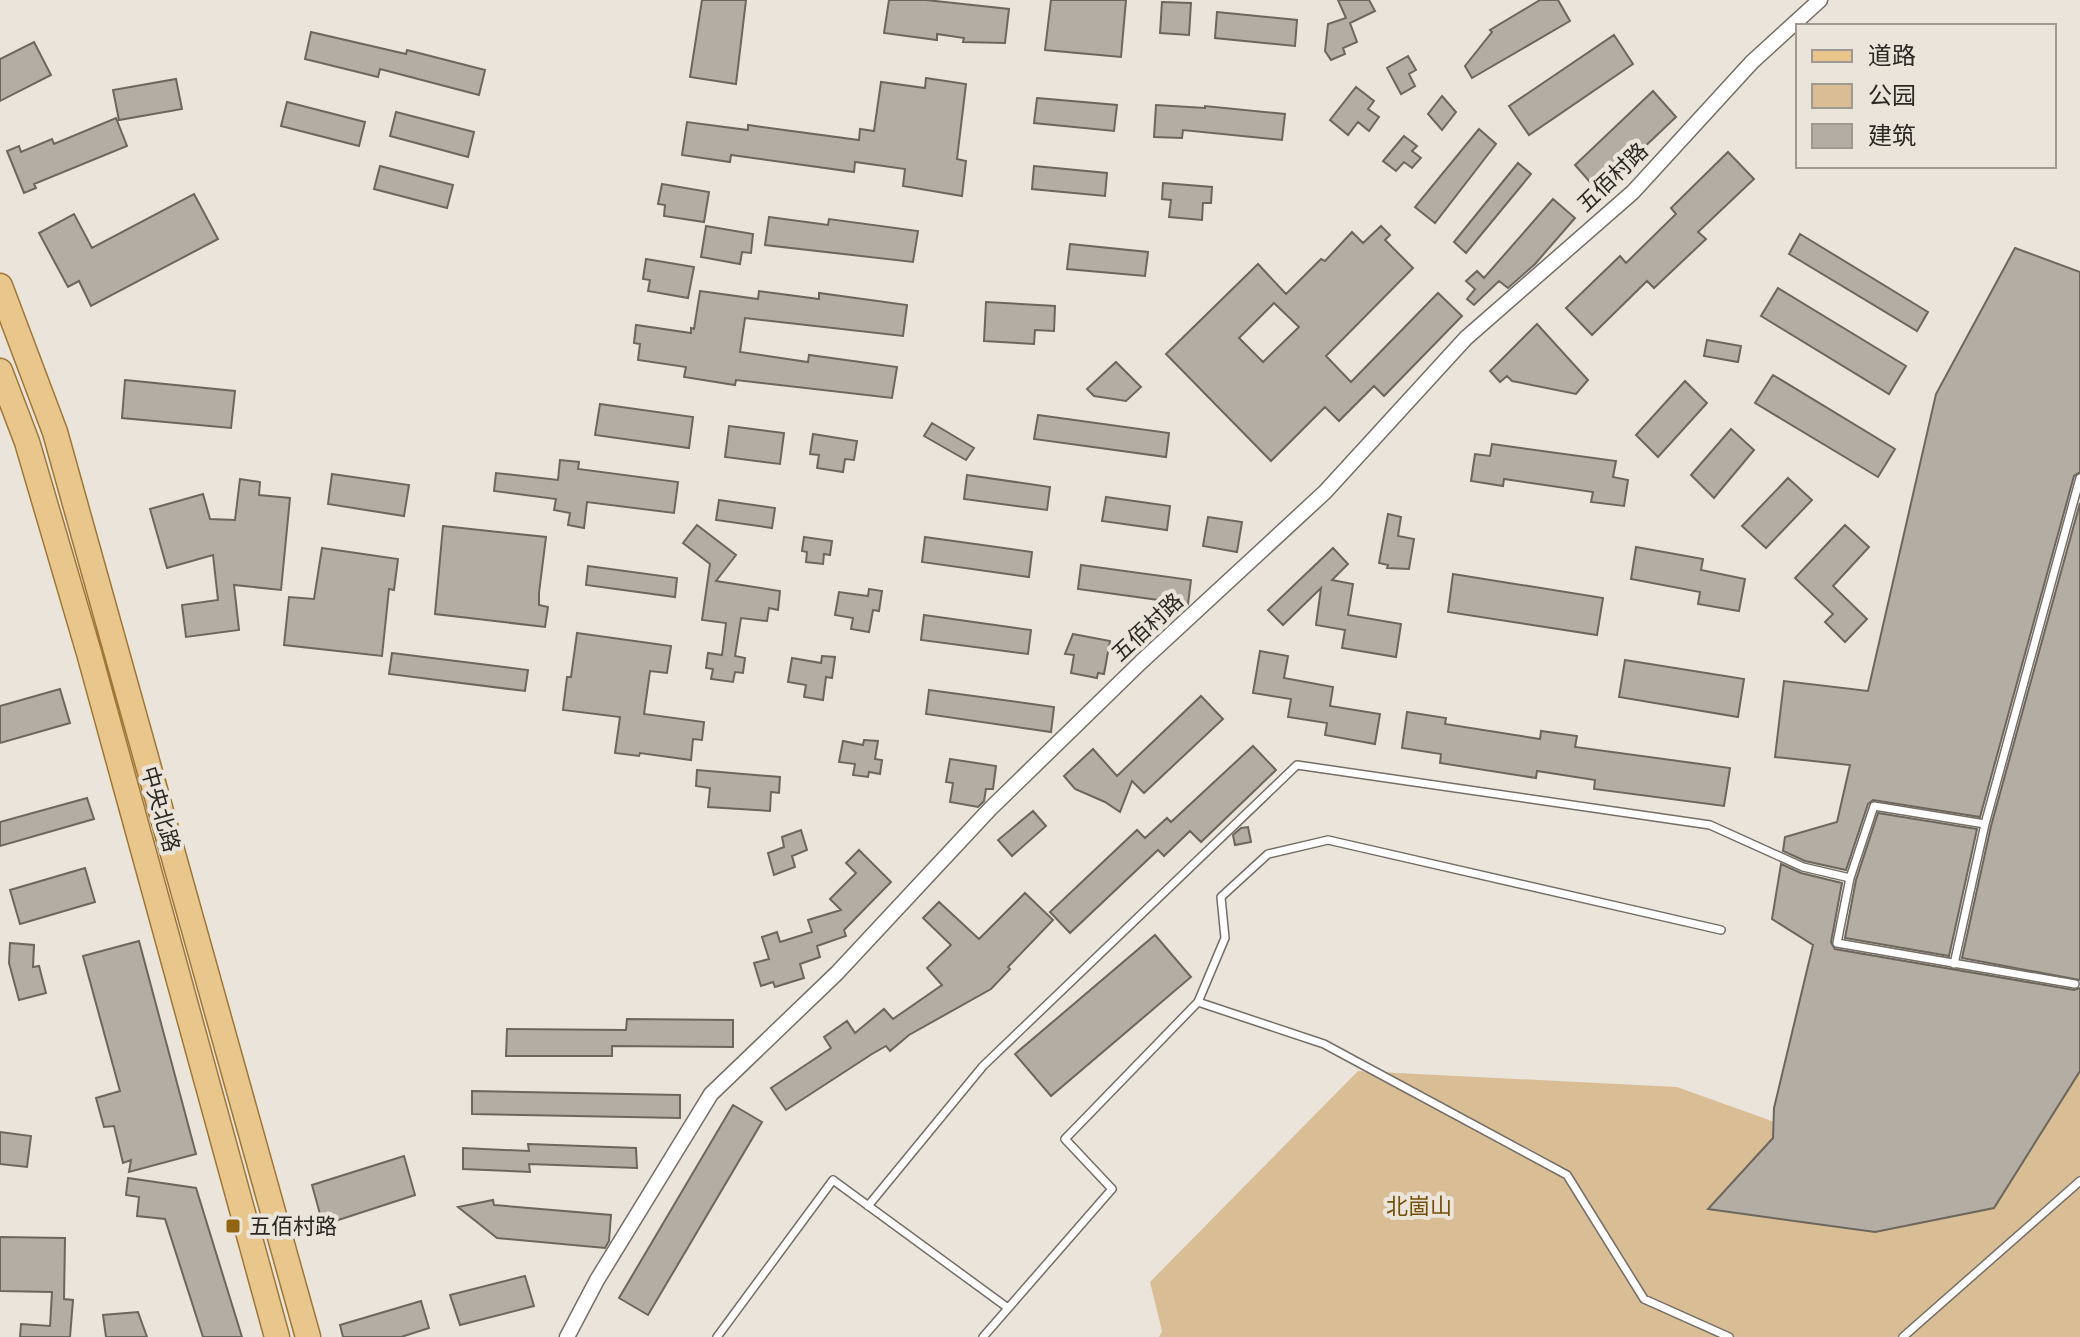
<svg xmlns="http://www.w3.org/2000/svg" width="2080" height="1337" font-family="Mulish,'Noto Sans SC',sans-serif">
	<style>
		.green { fill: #d9bd95 }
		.building { fill: #b4ada4; stroke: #6c665d; stroke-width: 2; fill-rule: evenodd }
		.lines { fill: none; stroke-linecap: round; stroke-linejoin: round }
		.service-casing { stroke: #746e66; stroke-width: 10 }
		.minor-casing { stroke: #746e66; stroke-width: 17 }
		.primary-casing { stroke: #9e7737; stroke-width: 27 }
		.service { stroke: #fff; stroke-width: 7 }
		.minor { stroke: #fff; stroke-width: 14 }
		.primary { stroke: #e9c78c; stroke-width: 24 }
		.poi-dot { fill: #926610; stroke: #ebe4da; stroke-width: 3 }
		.labels { text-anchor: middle; stroke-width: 8; stroke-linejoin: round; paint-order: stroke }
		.street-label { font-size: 22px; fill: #2c2925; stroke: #ebe4da }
		.park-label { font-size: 22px; fill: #744f06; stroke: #ebe4da }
		.poi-label { font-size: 22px; fill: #2c2925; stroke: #ebe4da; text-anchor: start }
	</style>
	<rect width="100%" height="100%" fill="#ebe4da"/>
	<path class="green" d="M2080,1001V1337H1159L1162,1331L1150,1282L1358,1071L1677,1087L1973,1193Z"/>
	<path class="building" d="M702,0H746L736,84L690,77Z
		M889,0H926L1009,9L1005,43L963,42L964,38L937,34V40L884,33Z
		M1051,0H1126L1121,57L1045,50Z
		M1338,0H1369L1375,11L1350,23L1357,42L1343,48L1345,54L1331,60L1325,51L1328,24L1346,18Z
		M1540,0H1558L1570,21L1472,78L1465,66L1492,32L1490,30Z
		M1162,2L1191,3L1189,35L1160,33Z
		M1217,12L1297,20L1295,46L1215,38Z
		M311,32L406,54L407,50L485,70L479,95L380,69L378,77L305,59Z
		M1614,35L1633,64L1529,135L1509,106Z
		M34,42L51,75L0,101V59Z
		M1408,56L1416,70L1409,74L1415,86L1401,94L1387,68Z
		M926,78L966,84L957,159L966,161L962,196L903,186L905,169L855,162L854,172L731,155L730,162L682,155L687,122L748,130V125L859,140L860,129L874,131L881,82L925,88Z
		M176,79L182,109L119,120L113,90Z
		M1356,87L1374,101L1368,109L1379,117L1369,131L1358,122L1348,135L1330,120Z
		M1653,91L1676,117L1598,191L1575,165Z
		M1442,96L1456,112L1442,130L1428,114Z
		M1037,98L1117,105L1114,131L1034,123Z
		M287,102L365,122L359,146L281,126Z
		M1156,105L1205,108V106L1285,114L1282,140L1183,130L1182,138L1154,137Z
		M396,112L474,132L468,157L390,136Z
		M116,118L127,146L34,184L36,188L24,193L7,151L19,146L21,152L52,139L54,144Z
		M1479,129L1496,144L1435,223L1415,207Z
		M1404,136L1417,146L1412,151L1421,158L1412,168L1404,162L1396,171L1383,161Z
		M1728,152L1754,179L1698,232L1706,239L1654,288L1647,281L1592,335L1566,308L1620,256L1626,263L1676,214L1671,208Z
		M1518,163L1531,174L1466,253L1454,242Z
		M380,166L453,185L447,208L374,189Z
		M1034,166L1107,173L1105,196L1032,189Z
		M1163,183L1212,187L1211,203H1203L1202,220L1169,217L1171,200L1162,199Z
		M662,184L709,192L704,222L664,216L665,205L658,204Z
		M194,194L218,239L91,306L79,281L68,287L39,233L74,214L92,248Z
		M1553,199L1575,218L1535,264L1508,288L1499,281L1474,305L1467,299L1475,289L1466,281L1477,271L1484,278Z
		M769,217L828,225L829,219L918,231L913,262L765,245Z
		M706,226L753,234L751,253L742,252L740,264L701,257Z
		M1381,226L1390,235L1385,240L1413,268L1326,356L1351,382L1438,293L1462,316L1384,396L1374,386L1339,421L1325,407L1271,461L1166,354L1258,264L1286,294L1321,259L1325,261L1352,232L1363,243ZM1274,303L1299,327L1263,362L1239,338Z
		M1800,234L1928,312L1917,331L1789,254Z
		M1070,244L1148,252L1145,276L1067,269Z
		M2015,248L2080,272V472L2074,476L1980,817L1873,800L1868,804L1846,870L1805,861L1783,851L1785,837L1837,822L1850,765L1775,757L1784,681L1868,691L1936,394Z
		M646,259L694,267L688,298L648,291L650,280L643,279Z
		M1778,288L1906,366L1889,394L1761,316Z
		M700,291L758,299L759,291L819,299V293L907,305L903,336L745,318L740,352L808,362L809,355L897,367L892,398L736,380L735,385L684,377L686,367L638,360L640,344L634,343L636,325L691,333V328L694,329Z
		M986,302L1055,306L1054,331L1035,330L1034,344L984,341Z
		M1537,324L1588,380L1576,394L1512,381L1507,376L1500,382L1490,371Z
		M1707,340L1741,346L1738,362L1704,356Z
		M1116,362L1141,387L1126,401L1094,396L1087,389Z
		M1773,375L1895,449L1878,477L1755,403Z
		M125,380L235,391L231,428L122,418Z
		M1685,381L1707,403L1658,457L1636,435Z
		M600,404L693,417L689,448L595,435Z
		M1038,415L1169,433L1166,457L1034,439Z
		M932,423L974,448L966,460L924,436Z
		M729,426L784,433L780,464L725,457Z
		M1731,429L1754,450L1714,498L1691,475Z
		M813,434L857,441L854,460L845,459L843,472L817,468L819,455L810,454Z
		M1492,444L1616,461L1613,477L1628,480L1624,506L1591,502L1593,492L1504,479L1503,486L1471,481L1475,454L1490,456Z
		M560,460L579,462L578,469L678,482L674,513L587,502L584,528L568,525L570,513L554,510L556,499L494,491L496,473L558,480Z
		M332,474L409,485L404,516L328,504Z
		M967,475L1050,487L1047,510L964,499Z
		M1788,478L1812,500L1766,548L1742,526Z
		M240,479L260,482L259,495L290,498L281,590L234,585L239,630L186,637L182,605L218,600L213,555L167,568L150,509L203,494L210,519L235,520Z
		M1106,497L1170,506L1167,530L1102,521Z
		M719,500L775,508L772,528L716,520Z
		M2080,503V980L1962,958L1991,826Z
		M1388,514L1401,517L1398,536L1414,539L1409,569L1387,568L1388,565L1379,563Z
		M1208,517L1242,522L1237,552L1203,546Z
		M697,525L736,555L716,581L780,591L778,610L769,608L767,621L741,618L735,656L745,658L743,673L735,672L733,682L711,679L713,669L706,668L708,653L722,655L726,623L702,620L710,564L683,543Z
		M1845,525L1869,547L1833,586L1867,619L1845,642L1825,622L1833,614L1795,578Z
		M443,526L546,537L539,593V605L548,607L545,627L435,614Z
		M804,537L832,541L830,555L824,554L823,564L806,562L807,552L802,551Z
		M925,537L1032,552L1029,577L922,562Z
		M1636,547L1703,559L1701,570L1745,579L1739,611L1698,604L1700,592L1631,579Z
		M322,548L398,559L394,590L389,589L382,656L284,645L289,597L314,599Z
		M1333,548L1348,564L1332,580L1353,584L1348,615L1401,624L1396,657L1342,648L1345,630L1316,625L1321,588L1283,625L1268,610Z
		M1081,565L1191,580L1188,604L1078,589Z
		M588,566L677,578L675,597L586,585Z
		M1453,574L1603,598L1597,635L1448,612Z
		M869,589L882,591L879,611L873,610L869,632L851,629L853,618L835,615L839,592L868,596Z
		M924,615L1031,630L1028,654L921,640Z
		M577,633L671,646L667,673L650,671L644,714L704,722L702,740L693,739L691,760L640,753L639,756L615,753L620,717L563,710L567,677H571Z
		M1073,634L1110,641L1104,674L1098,673L1097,678L1071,673L1074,655L1065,654Z
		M1260,651L1288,656L1284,678L1333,687L1330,706L1380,714L1375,744L1325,735L1327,723L1288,717L1291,699L1253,693Z
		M392,653L528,670L525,691L389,674Z
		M822,656L835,657L832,678L826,677L823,700L804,697L806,685L788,682L792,658L821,663Z
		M1625,660L1744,679L1738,717L1619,697Z
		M60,689L70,723L0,743V706Z
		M929,690L1054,707L1051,732L926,714Z
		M1201,696L1223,719L1144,793L1132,781L1120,812L1105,802L1075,789L1064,776L1093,749L1117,776Z
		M1407,712L1446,718L1445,724L1540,739L1541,731L1577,736L1575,747L1730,768L1724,806L1594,789L1595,780L1537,771L1536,778L1440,763L1441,754L1402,748Z
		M864,740L878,741L875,759L882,760L880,774L869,772L868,777L853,775L855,764L839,762L843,741L863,745Z
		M1253,746L1276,770L1201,842L1190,831L1164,856L1158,850L1070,933L1050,912L1137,830L1145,838L1167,818L1171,822Z
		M950,759L996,766L993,789H986L984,801L978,807L950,802L953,783L946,782Z
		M697,770L780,777L779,793L771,792L770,811L708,807L710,788L696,786Z
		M87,798L94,819L0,846V822Z
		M1033,811L1046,826L1012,856L998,840Z
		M1878,813L1977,829L1949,956L1845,938L1856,880Z
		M1248,827L1251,842L1235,845L1233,835L1241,828Z
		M801,830L807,850L792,856L795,867L774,875L768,853L784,847L782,837Z
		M859,850L891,882L844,930L846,936L817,946L820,957L800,964L804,978L775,987L773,982L761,986L754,963L769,959L762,937L777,932L780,942L812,932L808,920L841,910L830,899L856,873L846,863Z
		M1781,864L1801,873L1842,883L1831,942L1835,949L2074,990L2080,988V1071L1994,1208L1875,1232L1708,1209L1773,1138L1774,1108L1813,945L1772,919Z
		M85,868L95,902L20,924L10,890Z
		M1025,893L1053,920L1008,967L1010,969L991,989L909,1035L890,1051L886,1046L872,1054L786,1110L771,1088L831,1048L824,1037L847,1021L855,1033L884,1009L893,1019L942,985L927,968L951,945L923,918L939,902L979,939Z
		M1155,935L1191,977L1051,1096L1015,1054Z
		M139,941L196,1154L129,1172L131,1160L123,1163L114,1126L104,1127L96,1098L120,1091L83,956Z
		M10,943L34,945L33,967L39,966L46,993L19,1000L9,963Z
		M627,1019L733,1020V1047L612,1046V1056H506L507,1029L626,1030Z
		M472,1091L680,1095V1118L472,1114Z
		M733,1105L762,1122L648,1315L619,1298Z
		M0,1132L31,1136L27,1167L0,1164Z
		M528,1144L636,1148L637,1168L529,1164L530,1172L463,1169V1148L529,1151Z
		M404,1156L415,1195L323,1225L312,1185Z
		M128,1178L196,1188L242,1337H203L165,1219L137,1216L139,1197L126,1195Z
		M493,1200L494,1205L611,1215L609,1241L605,1248L497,1238L458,1207Z
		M0,1237L65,1238L64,1299L73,1300L70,1337H20L21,1324L50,1326L52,1292L0,1291Z
		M525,1276L534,1306L460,1325L450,1295Z
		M421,1301L429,1328L401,1337H343L340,1325Z
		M138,1312L147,1337H106L103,1315Z"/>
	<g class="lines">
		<g class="service-casing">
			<path id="service" d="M1850,878L1837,943L2075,984
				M1954,964L1985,824L2080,478
				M1198,1002L1324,1044L1567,1175L1644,1299L1729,1337
				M868,1206L983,1066L1297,765L1710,825L1803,867L1850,878L1874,806L1985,824
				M717,1337L833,1180L1008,1308
				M983,1337L1112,1189L1065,1139L1198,1002L1225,938L1221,897L1268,854L1328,840L1721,930
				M1903,1337L2080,1181"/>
		</g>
		<g class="minor-casing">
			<path id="minor" d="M567,1337L597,1280L711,1094L837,973L990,809L1141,662L1325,492L1466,338L1633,192L1752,62L1820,0"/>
		</g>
		<g class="primary-casing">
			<path id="primary" d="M0,286L55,432L308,1337
				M0,371L27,442L89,653L277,1337"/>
		</g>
		<use href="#service" class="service"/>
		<use href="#minor" class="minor"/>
		<use href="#primary" class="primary"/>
	</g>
	<rect class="poi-dot" x="225" y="1218" width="16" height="16" rx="4"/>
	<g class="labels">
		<g class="street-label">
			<text transform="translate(1612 177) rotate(-44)" y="8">五佰村路</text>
			<text transform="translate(1147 627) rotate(-43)" y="8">五佰村路</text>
			<text transform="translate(161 809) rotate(74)" y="8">中央北路</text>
		</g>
		<g class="park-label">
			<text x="1419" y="1214">北崮山</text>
		</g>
		<g class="poi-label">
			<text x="249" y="1234">五佰村路</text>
		</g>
	</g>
	<rect x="1796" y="24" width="260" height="144" fill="#ebe4da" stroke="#9f9992" stroke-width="2"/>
	<rect x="1812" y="50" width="40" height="12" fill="#e9c78c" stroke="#9f9992" stroke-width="2"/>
	<text x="1868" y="64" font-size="24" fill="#2c2925">道路</text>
	<rect x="1812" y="84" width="40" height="24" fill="#d9bd95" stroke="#9f9992" stroke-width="2"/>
	<text x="1868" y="104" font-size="24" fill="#2c2925">公园</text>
	<rect x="1812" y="124" width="40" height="24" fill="#b4ada4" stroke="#9f9992" stroke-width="2"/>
	<text x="1868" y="144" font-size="24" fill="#2c2925">建筑</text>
</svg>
